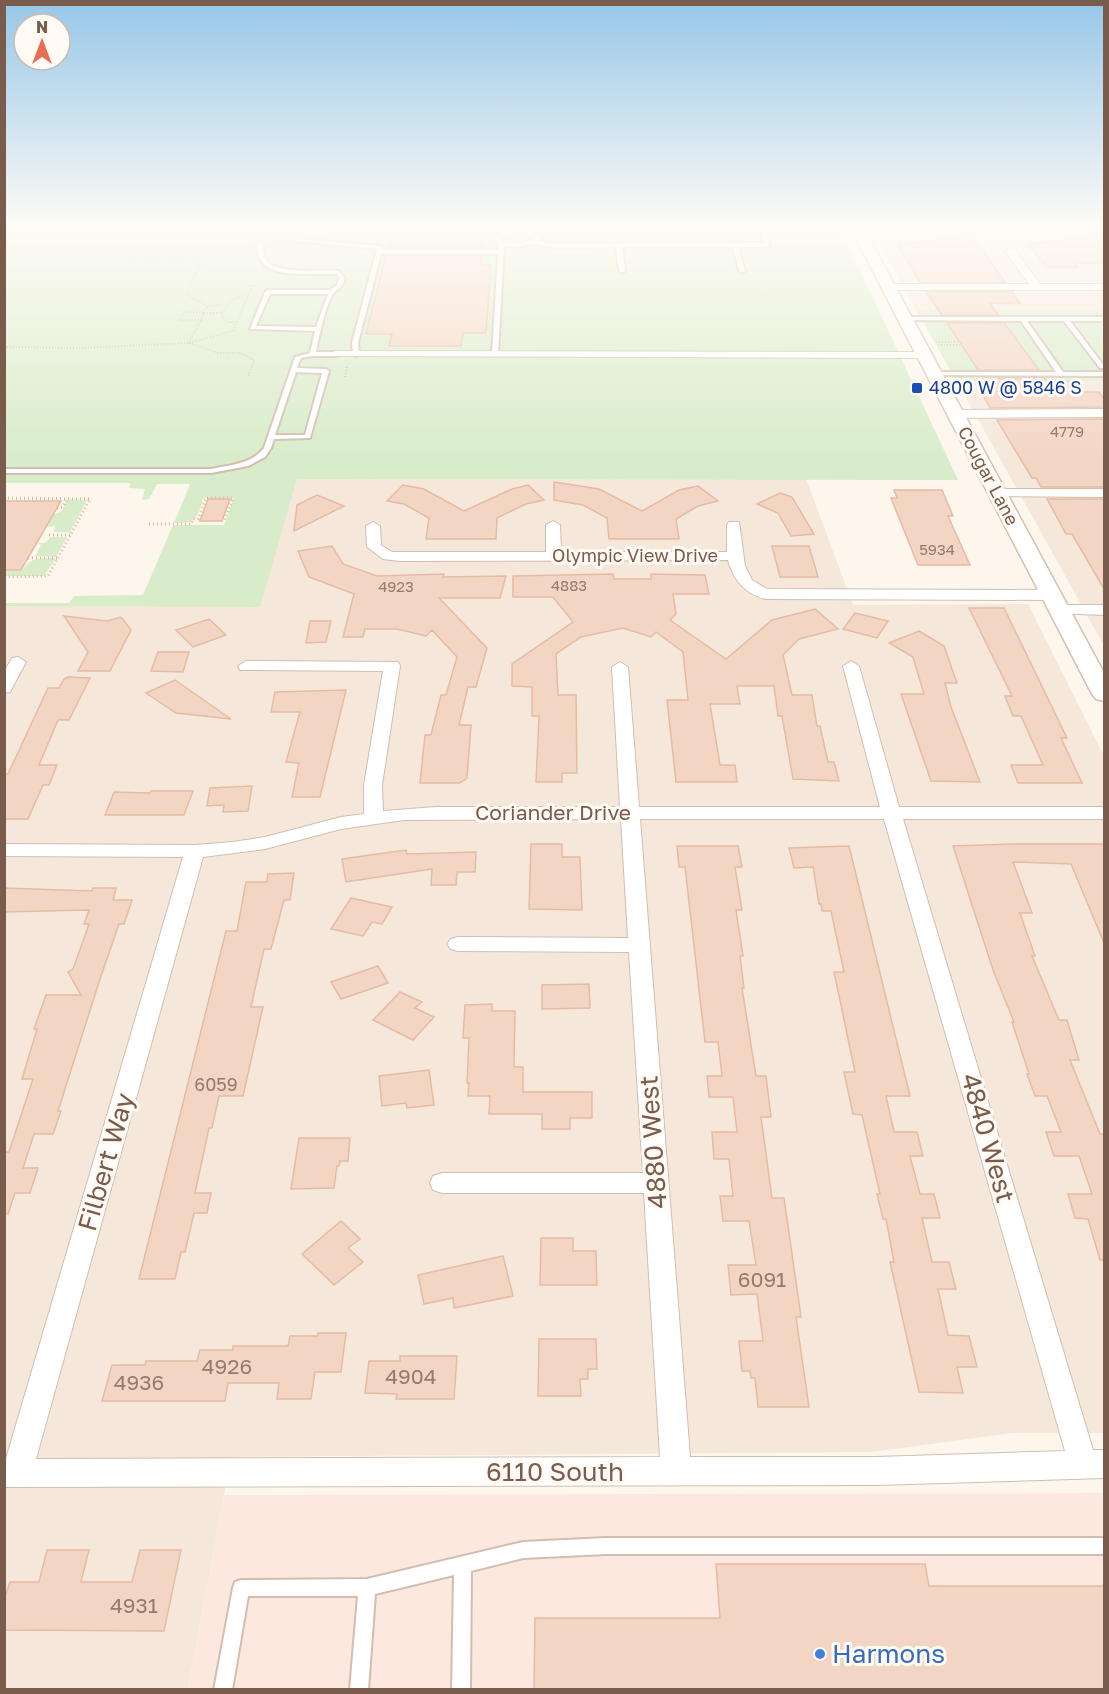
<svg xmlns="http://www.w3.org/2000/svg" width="1109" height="1694" font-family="'Golos Text',sans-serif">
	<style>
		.residential { fill: #f5e8da }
		.commercial { fill: #fde8e0 }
		.green { fill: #d8ecc9 }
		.building { fill: #f3d5c3; stroke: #e6bba3; stroke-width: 1.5 }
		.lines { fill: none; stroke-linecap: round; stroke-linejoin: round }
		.lane-casing { stroke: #d1beb0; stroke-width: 4 }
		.street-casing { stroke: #d1beb0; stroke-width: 2 }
		.secondary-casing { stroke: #d6c0b0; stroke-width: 3 }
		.path-far1 { stroke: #d9b8a5; stroke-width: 2; stroke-dasharray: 1 2; stroke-linecap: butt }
		.path { stroke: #d9b8a5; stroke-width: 3; stroke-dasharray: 1 3; stroke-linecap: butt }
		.lane { fill: #fff; fill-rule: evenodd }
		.street { fill: #fff; fill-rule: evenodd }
		.secondary { fill: #fff; fill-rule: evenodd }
		.transit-dot { fill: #1a4fb4; stroke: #fffaf3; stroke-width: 2 }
		.shop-dot { fill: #3f7fe0; stroke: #fffaf3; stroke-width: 2 }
		.labels { text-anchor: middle; stroke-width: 6; stroke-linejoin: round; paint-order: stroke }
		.far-number-label { font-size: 15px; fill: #987a6a }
		.far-transit-label { font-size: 18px; fill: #164399; stroke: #fffaf3; text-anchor: start }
		.far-street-label { font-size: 18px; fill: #7a5c4d; stroke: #fffaf3 }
		.number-label { font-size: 18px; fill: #987a6a }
		.street-label { font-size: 21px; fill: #7a5c4d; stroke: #fffaf3 }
		.near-number-label { font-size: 21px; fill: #987a6a }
		.near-street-label { font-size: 26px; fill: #7a5c4d; stroke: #fffaf3 }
		.near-shop-label { font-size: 26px; fill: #366cbe; stroke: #fffaf3; text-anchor: start }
	</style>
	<rect width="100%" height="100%" fill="#fdf6ec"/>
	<path class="residential" d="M871,229H1104V311L916,310Z
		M956,380H1104V646L1046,541Z
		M297,479H806L853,605L1028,604L1104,756V1433H1012L872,1452L231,1457L188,1689L5,1690V606H259Z"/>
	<path class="commercial" d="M1104,1493V1689L188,1690L224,1495Z"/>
	<path class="green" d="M5,225H839L958,480L297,479L260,607L5,606V603H69L74,596L143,595L173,525H224L234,498H205L202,500L203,501C195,521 196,523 174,523L190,484H157L149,499L142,500L145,489L129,488L131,483H5Z
		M916,310L1104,311V380H956Z
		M68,499L87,500L70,532H54L55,526L46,527L54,514L61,512Z
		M51,537H67L56,557L35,556L41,545L37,543H45Z
		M56,558L44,576H5V571H22C31,556 40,559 56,558Z"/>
	<path class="building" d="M393,225H483L482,248H388Z
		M971,235L1005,282H920L898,245Z
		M1104,235V263H1076L1078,267H1047L1027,244Z
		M386,256H482L481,265H491L486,333H463L461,346H389L392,334H366Z
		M926,292H1012L1020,303H990L998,315H942Z
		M947,323H1004L1039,370H978Z
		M983,378H1045L1048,382L1076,381L1084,392H1099L1104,399V407L990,408L975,380H985Z
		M1104,419V487H1041L1036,478H1032L997,420Z
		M554,482L599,489L642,511L679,490L698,486L718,501L698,506L676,519L679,539H609L607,518L583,505L554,500Z
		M403,485L424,489L464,511L512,489L528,485L544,500L526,504L497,518L496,539H426L429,518L404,504L387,501Z
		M894,490H942L953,516H948L970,565H918L891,498H897Z
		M780,493L792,497L814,534L791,536L778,513L757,504Z
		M317,495L344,506L294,531L297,505Z
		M208,499H230L222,521H200Z
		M1047,499H1104V589L1072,534H1066Z
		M4,501H61L21,570H4Z
		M332,546L343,564L377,576L444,574L443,577L506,576L500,598H439L487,648L476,687H468L459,725H471L467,778L460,783H420L425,735H431L441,695H446L457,657L432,630L426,636L397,629H365L363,637H343L354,594L309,577L298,551Z
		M772,546H809L818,577H780Z
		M613,574L614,579H651V574L705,575L709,594H673L676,614L670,620L726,659L772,620L815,609L838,629L799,639L783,655L792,695H812L817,726H820L828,762H834L839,781L793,779L782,716H778L774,686H737L740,704H710L720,765H735L737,782H676L667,700H688L683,652L656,632L651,637L623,628L581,637L556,654L558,695H576L577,773H562V782H536L539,716H532V687L512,686V664L573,622L553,597H513V576Z
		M969,608H1004L1067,738H1061L1082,783H1018L1011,765H1043L1021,716H1013L1005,696H1012Z
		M855,613L888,621L877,638L843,629Z
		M64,616L107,621L121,617L131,630L110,671H78L88,652Z
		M209,619L226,635L193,647L176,630Z
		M310,621H331L326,642L306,643Z
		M919,631L944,646L957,683H945L951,707L980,782L931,781L901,694H924L913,657L889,643Z
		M158,652H189L183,672L151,671Z
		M68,677L90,678L69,720H58L39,765H57L49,785H43L28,819H4V774H8L48,688H59L64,679Z
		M175,680L231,719L176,713L146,693Z
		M346,690L320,797H292L299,763L286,762L300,712H271L275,692Z
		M252,786L248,811L223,812L224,805L207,806L210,788Z
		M151,791H193L184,815H105L114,792L150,793Z
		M531,844H562V857H580L582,910L529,909Z
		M1012,844H1104V943L1071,864L1013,862L1032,913H1020L1035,956H1032L1059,1020H1067L1079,1060H1070L1100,1134H1104V1260H1100L1088,1219L1075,1218L1068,1194H1092L1079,1156H1054L1046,1132H1061L1047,1096H1035L1027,1074H1029L1012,1022H1014L993,970L953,846Z
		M677,846H738L742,867H735L742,910H736L743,956H740L744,988H742L756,1076H766L771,1117H761L772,1198H784L801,1317H796L809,1407H758L755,1378H751L750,1371H742L739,1341H763L757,1294L731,1295L728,1265H756L749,1221H723L720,1196H733L729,1159H714L712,1132H737L733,1097H709L707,1076H722L718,1042H705L685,867H679Z
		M849,846L910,1096H886L894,1132H917L923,1156H910L920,1194H934L940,1218H922L932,1262H949L956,1289H938L948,1335L969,1336L977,1367H957L963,1393L919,1392L890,1262H894L886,1219H883L877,1194H880L862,1115L853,1114L844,1072H855L834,972H844L831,911H822L821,904H819L813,867L794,868L789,848Z
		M406,850L407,854L476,852L475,872H457L456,885H431L432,869L346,882L342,859Z
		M294,873L290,900H284L271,949H264L251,1007H263L243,1096H219L212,1128H209L195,1193H211L207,1213H194L185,1252H181L175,1279H139L226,931H237L246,882H267L268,874Z
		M4,888L92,891L93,888H116L113,900H132L124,924H119L100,979L58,1111H61L53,1134H34L23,1168H38L30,1193H15L8,1214L4,1213V1152H9L33,1079H22L37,1029H34L46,995H81L68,972L73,969L89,924H84L89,910L4,912Z
		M351,898L392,907L382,924L372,922L363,936L331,929Z
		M378,966L388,983L341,999L331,982Z
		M589,984L590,1008L542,1009V985Z
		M400,992L422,1002L415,1008L434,1017L413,1040L373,1020Z
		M492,1004V1011H515L514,1067H523V1092H592V1118H570V1129H542V1114H489L490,1096H468L469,1083H467L469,1038H463L465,1005Z
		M429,1070L434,1105L407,1108L406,1103L382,1106L379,1076Z
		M299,1138H350L348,1161H340L339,1166H337L334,1188L291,1189Z
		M341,1221L360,1239L348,1248L363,1262L334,1285L302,1254Z
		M541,1238H573V1251H596L597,1285H540Z
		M503,1256L513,1296L454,1308L453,1298L424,1304L418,1275Z
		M318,1333H346L341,1372H315L311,1399H277L279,1383H228L225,1401H102L112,1365H145L146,1361H197L200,1350H233V1346H288L290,1336H318Z
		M539,1339H596L597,1369H588V1379H580L581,1396H538Z
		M400,1356H457L454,1399H396L397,1394L365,1393L369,1361H400Z
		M47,1550H89L81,1582H132L140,1550H181L164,1631L4,1630V1600L10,1582H39Z
		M716,1564H925L929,1586H1104V1689H534L535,1618H720Z"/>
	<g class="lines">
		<g class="lane-casing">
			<path id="lane" d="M759,225H764L770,245L767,247H738L745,271L742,273L739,271L733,247H622L625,271L622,273L619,271L616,247L556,248L534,244L518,247L504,246L498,354L495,356L492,354L498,254H381L358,343L359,354L356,356L353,354L352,343L377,249L275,239L278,237L380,246L383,248L382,250H498V245L500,244L495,241L494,237C507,227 529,228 542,238L538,241L556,244L764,243ZM512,234L530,235L535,238C524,245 511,245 499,238L503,235Z
				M855,225H1104V228H853Z
				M260,241L263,243C263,248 263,253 264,257C273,276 321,269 339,271L345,279C342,289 338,287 333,294C325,306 319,338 316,352H336L339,354L336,356H313L301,358L297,368L326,369L329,371L310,438L274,439L271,448L265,457L248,466L211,473H4V469H211C229,465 252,464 264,448L295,357L310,353L315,331L250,329L265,292L268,290H330L337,285L339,279L337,274C316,272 269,281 259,257C257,253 258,248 257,243ZM270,294H328L316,327L256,326ZM296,372L322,373L305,435H275Z
				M904,317H1104V321H1070L1104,366V368H1100L1064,321H1027L1063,372H1104V376L932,375L931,374L934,372H1056L1021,321L902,320V318Z
				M606,1538H1104V1554H606L523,1558L471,1571L470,1690H452L454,1575L375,1594L368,1690H350L358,1596H248L232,1690H214L233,1588L235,1582L241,1580L367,1579L523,1542Z"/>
		</g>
		<g class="street-casing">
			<path id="street" d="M1010,248L1014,249L1040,284H1104V290H887L882,287L887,284H1029L1005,251Z
				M336,351L924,352L930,355L924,358L332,356V352Z
				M1104,409V417L955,418L949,414L955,410Z
				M997,489H1104V497L992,496L990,493L992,490Z
				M553,521L560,525L561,552H727V525L729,522H739L745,566L752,580L767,589L1052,590L1060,595L1052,600L765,599C746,594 733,580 728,560L400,561L383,559L367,547L366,526L373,522L380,526L381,545L392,552H546V525Z
				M1060,605H1104V615L1054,613L1052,610L1054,607Z
				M18,657L26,662L10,692L4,693V672L12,658Z
				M246,661L398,662L400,666L382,785L383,811L436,807H620L612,667L620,662L628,667L639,807H880L843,666L851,661L859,666L899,807H1104V819H903L1093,1450H1104V1478L876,1485L4,1487V1459H6L183,857L4,856V844L195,845L233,842L265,837L341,817L364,814V785L383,671L240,670L238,666ZM621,819L628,938L458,937L451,939L447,944L451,949L458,951L629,952L643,1173H442L433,1176L430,1183L433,1190L442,1193H644L660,1457L36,1459L203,857L265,849L341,829L404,820ZM640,819H884L1065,1451L876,1457H690Z"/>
		</g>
		<g class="secondary-casing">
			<path id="secondary" d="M849,225H862L1104,673V701L1096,699L1092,694Z"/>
		</g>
		<path class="path-far1" d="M123,258H190L201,262L186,294L207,306L225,305
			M184,312L204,313L201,320H180Z
			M204,313H222
			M204,313L207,306
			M237,322H227L221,315L232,300L249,294
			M189,342L201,320
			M936,342H960
			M189,343L218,353H241L254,360L248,377
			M938,345H962
			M4,347L77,348L189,343L233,331L252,286H257
			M345,377L347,366"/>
		<path class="path" d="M4,498L90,499L48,576L4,577
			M57,508L62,507L67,499
			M149,524H191L193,519H198L206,498H233L224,521
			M49,535H71
			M28,558H59"/>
		<use href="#lane" class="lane"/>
		<use href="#street" class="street"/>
		<use href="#secondary" class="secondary"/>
	</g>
	<linearGradient id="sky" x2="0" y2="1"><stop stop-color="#97c7e8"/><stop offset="0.49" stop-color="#fefbf6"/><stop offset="1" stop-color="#fefbf6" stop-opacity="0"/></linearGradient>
	<rect width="1109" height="462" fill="url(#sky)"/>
	<rect class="transit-dot" x="911" y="382" width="12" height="12" rx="3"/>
	<circle class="shop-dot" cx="820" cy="1654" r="6"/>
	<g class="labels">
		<g class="far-number-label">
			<text x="1067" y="437">4779</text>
			<text x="937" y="555">5934</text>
			<text x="569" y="591">4883</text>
			<text x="396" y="592">4923</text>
		</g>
		<g class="far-transit-label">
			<text x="929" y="394">4800 W @ 5846 S</text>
		</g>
		<g class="far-street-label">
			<text transform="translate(988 476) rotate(62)" y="6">Cougar Lane</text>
			<text x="635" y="562">Olympic View Drive</text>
		</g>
		<g class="number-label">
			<text x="216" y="1091">6059</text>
		</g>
		<g class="street-label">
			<text x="553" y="820">Coriander Drive</text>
		</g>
		<g class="near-number-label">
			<text x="762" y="1287">6091</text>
			<text x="227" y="1374">4926</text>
			<text x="411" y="1384">4904</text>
			<text x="139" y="1390">4936</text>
			<text x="134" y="1613">4931</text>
		</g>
		<g class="near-street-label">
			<text transform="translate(988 1138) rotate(74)" y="9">4840 West</text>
			<text transform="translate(653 1142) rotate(-94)" y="9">4880 West</text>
			<text transform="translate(106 1162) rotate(-74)" y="9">Filbert Way</text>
			<text x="555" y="1481">6110 South</text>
		</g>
		<g class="near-shop-label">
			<text x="832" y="1663">Harmons</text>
		</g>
	</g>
	<rect width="1109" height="1694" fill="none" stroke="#7a5c4d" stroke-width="12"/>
	<g transform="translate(42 42)"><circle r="28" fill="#fffaf3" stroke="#cabbb1" stroke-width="1.5"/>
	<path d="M0-4.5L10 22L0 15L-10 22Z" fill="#e76f51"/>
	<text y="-9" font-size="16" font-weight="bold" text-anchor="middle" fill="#7a5c4d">N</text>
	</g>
</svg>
